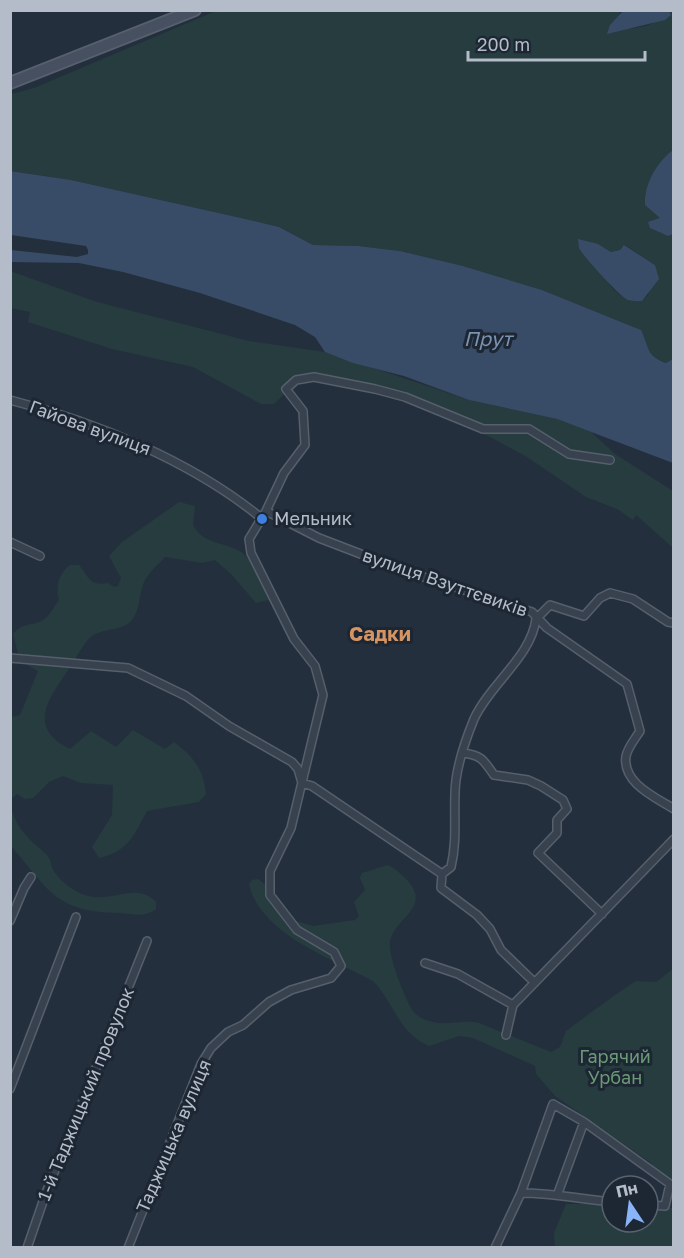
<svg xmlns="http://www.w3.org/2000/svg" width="684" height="1258" font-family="'Golos Text',sans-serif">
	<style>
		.green { fill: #263c3f; fill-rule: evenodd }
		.water { fill: #394c67 }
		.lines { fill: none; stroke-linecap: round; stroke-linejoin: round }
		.street-casing { stroke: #565f6c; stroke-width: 10 }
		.secondary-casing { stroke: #565f6c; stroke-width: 14 }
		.street { stroke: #38414e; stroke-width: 7 }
		.secondary { stroke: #465061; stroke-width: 10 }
		.shop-dot { fill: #3f7fe0; stroke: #1d2633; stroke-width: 2 }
		.labels { text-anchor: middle; stroke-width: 6; stroke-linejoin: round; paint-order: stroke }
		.street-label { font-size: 18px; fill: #b4bcc9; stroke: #1d2633 }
		.poi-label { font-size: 18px; fill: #b4bcc9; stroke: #1d2633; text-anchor: start }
		.park-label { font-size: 18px; fill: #6b9a76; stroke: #1d2633 }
		.water-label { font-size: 20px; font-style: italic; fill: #7c92b1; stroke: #1d2633 }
		.neighbourhood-label { font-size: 20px; font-weight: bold; fill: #d59563; stroke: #1d2633 }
	</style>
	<rect width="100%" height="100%" fill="#242f3e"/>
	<path class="green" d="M216,11H623L619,13L629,29L646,26L671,15L669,11H673V150L661,164L660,233L673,234V360L666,363C642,354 650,344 636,328L542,290L463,266L400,251L358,246L313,245L279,227L241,218L71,180L11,171V94L34,88ZM598,244L611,252L620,250L625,245L655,265L648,295L642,301C606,298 604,274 598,244Z
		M10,271L97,302L249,341L325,352L469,400L557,419L590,431L615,454L673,491V548L636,515L633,520L617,509L586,497L527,457L490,437L399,397L353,387L304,381L294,385L274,404H261L193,367L112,349L28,322L30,312L11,308Z
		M179,502L195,506L193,525C205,548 232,540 248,558C258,568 264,587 269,600L256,603L231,574L215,560L202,563L165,557C158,565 148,573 144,582C139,594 140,612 131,621C121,631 104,628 92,636C83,643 77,657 71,666C50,697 25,727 70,749L91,731L116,747L133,730L165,749L174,742C193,756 204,770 206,794L199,802L147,811C134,835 128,852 99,858L92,847L112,815L113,785L81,783L63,776L49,782L33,798L25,799L17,794L11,799V717L20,715L38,671L20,661L13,634C24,621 32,627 43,620C50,616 54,606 59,600C55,586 59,574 70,565H79C90,578 89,586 108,583L114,587L118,586L121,578L109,556L122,542Z
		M11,807C17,830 29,839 46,854C52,860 50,864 53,870C59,880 72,890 82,894C111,906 135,880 156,902V909C145,918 133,914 120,913C55,912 50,891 11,846Z
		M388,865C395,868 400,873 406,879C434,907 393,919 390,942C388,956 404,995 411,1008C415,1015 422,1019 429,1021C446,1027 462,1019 479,1023L551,1052L560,1047L566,1031L612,997L636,981L656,982L673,969V1183L661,1178L651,1163L555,1096L536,1074L535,1066L473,1038L459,1036L429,1046C398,1033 394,1002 373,981C333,959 260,934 249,884L252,880L258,879L271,889L281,908L296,921L313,926L355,920L359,916L354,902L365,890L360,878L362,873Z
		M566,1204H612V1222H648V1207L673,1208V1247L555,1248L554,1233Z"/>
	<path class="water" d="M623,11H669L671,15L665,20L607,34L610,25Z
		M673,150V234L668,236L650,228L648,222L660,218L645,205C644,184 657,162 673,150Z
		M10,171L71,180L241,218L279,227L313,245L358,246L400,251L463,266L542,290L636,328L641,330C649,347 646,356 666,363L673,359V463L557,419L469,400L404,376L353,363L325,352L315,337L295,325L200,293L123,272L79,263L11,262V250L77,257L88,254V250L86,246L11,235Z
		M578,239L598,244L611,252L620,250L624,245L655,265L659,279L642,301C638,301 631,301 628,300C621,298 582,255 579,248C579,247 578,240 578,239Z"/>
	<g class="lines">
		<g class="street-casing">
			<path id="street" d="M10,400C96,422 191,461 260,517
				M266,511L284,473L305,445L303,411L286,389L296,380L314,377L375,389L405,397L483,429H529L569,454L610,460
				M10,542L40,556
				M536,619L550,605L584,616L600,598L610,593L633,599L668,622L674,623
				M10,658L128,668L186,696L229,726L292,762L298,769L302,783L312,786L442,874L441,888L477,915L490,929L501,950L533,981
				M463,753C482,755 484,761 494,775L528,780L541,786L563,800L567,809L557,820V833L538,853L602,914
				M442,874L451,867C457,842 454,819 455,794C455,770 465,741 474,719C490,684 531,657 536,619
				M10,921L24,888L31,877
				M425,963L458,974L513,1005
				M506,1035L513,1005L674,839
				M10,1089L76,917
				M521,1193C552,1193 581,1199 612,1202
				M558,1193L584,1122
				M27,1248L47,1190L147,941
				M128,1248L201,1064L211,1048L228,1032L243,1025L269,1002L291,990L331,978L341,966L334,952L297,930L270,895V871L291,828L323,695L315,666L294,639L251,553L249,539L266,511L319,538L405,571L532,612L547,628L627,684L640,731C635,739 628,747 626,756C622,783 655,797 674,809
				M495,1248L521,1193L553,1104L584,1122L670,1184L665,1206L648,1205"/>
		</g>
		<g class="secondary-casing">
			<path id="secondary" d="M10,83L195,10"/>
		</g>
		<use href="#street" class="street"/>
		<use href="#secondary" class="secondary"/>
	</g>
	<circle class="shop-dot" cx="262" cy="519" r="6"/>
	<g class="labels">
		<g class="street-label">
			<text transform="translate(90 428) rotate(20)" y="6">Гайова вулиця</text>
			<text transform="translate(445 583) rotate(19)" y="6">вулиця Взуттєвиків</text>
			<text transform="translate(86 1094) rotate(-68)" y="6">1-й Таджицький провулок</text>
			<text transform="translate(174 1136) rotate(-67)" y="6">Таджицька вулиця</text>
		</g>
		<g class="poi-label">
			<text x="274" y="525">Мельник</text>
		</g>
		<g class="park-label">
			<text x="615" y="1063">Гарячий<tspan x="615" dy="21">Урбан</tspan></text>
		</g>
		<g class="water-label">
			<text x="488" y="346">Прут</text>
		</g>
		<g class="neighbourhood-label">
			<text x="380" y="641">Садки</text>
		</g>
	</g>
	<rect width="684" height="1258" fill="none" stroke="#b4bcc9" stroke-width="24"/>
	<g transform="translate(630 1204) rotate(347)"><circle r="28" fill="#1d2633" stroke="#59626f" stroke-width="1.5"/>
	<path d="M0-4.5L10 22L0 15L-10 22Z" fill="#8ab4f8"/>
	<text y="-9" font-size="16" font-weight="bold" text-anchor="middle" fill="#b4bcc9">Пн</text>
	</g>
	<path d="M468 51v9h177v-9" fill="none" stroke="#b4bcc9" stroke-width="3"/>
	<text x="477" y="51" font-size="18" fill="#b4bcc9" stroke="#1d2633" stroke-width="4.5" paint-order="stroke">200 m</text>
</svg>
